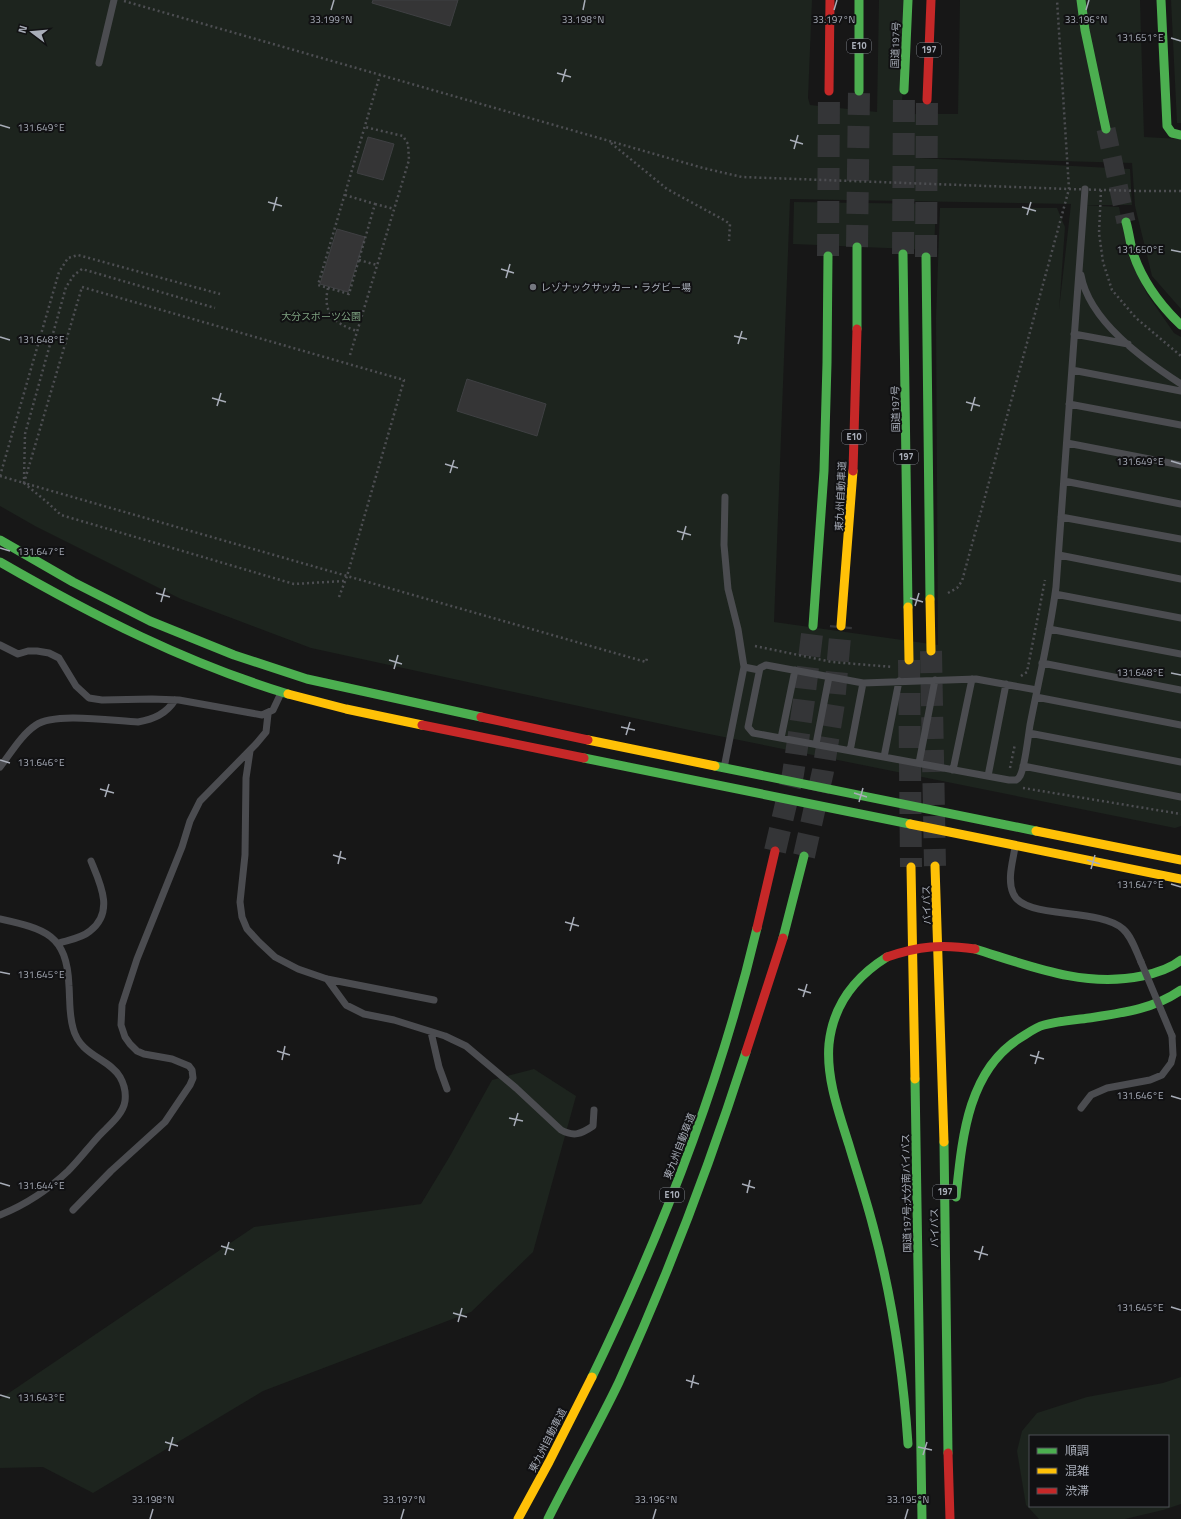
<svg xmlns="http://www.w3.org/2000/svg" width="1181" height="1519" font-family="'Titillium Web','Noto Sans JP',sans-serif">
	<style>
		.green { fill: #1d241e; fill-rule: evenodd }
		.building { fill: #353536; stroke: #3f4043 }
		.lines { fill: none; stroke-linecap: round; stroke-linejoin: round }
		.secondary-tunnel { stroke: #343537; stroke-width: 19; stroke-dasharray: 19 10; stroke-linecap: butt }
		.highway-tunnel { stroke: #343537; stroke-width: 22; stroke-dasharray: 22 11; stroke-linecap: butt }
		.path { stroke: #4d4e52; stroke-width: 2.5; stroke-dasharray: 2 3; stroke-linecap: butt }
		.lane { stroke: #4b4c50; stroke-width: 7 }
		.fast { stroke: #4caf50; stroke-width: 9 }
		.slow { stroke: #ffc107; stroke-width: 9 }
		.jam { stroke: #c62828; stroke-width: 9 }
		.path-bridge { stroke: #4d4e52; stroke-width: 2.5; stroke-dasharray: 2 3; stroke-linecap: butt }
		.lane-bridge { stroke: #4b4c50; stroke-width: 7 }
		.jam-bridge { stroke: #c62828; stroke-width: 9 }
		.ticks { fill: none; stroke: #a8adb8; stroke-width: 1.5 }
		.poi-dot { fill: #757880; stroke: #111113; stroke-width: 1.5 }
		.labels { text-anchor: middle; stroke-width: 4; stroke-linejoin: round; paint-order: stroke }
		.shield { fill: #111113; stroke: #7b7e86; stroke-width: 1 }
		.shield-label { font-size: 9px; font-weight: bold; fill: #a8adb8 }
		.street-label { font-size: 10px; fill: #a8adb8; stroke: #111113 }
		.poi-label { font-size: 10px; fill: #a8adb8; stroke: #111113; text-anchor: start }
		.park-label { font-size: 10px; fill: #7fa381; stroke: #111113 }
		.ticks-label { font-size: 10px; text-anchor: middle; fill: #a8adb8; stroke: #111113; stroke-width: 4; stroke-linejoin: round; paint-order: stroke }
	</style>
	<rect width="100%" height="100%" fill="#171717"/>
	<path class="green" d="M0,0H812L808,98L810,105L877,112L879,0H910L901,114H958L960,0H1140L1144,137L1181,139V309L1152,276L1135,206L1132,163L958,158H919L1130,169L1132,205H1084L1119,207L1129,257L1147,294L1174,333L1181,337V826L1175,828L694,731L311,648L181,599L35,526L0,506ZM790,199L1071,204L1059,310L1065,227L1057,208H940L936,318L938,645L774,622Z
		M1171,0H1181V123H1177Z
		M794,202L936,204L934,250L793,244Z
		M534,1069L576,1096L533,1252L471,1312L263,1391L93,1493L43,1467L0,1468V1399L254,1227L421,1204L450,1156L492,1080Z
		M1181,1377V1504L1163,1510L1125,1519H1039L1026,1505L1017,1451L1022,1431L1037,1413L1087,1397L1163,1383ZM1030,1436H1168V1506H1030Z"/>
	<path class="building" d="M373,0H458L450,26L372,3Z
		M368,137L394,144L383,180L357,173Z
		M337,229L365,237L348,292L320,284Z
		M467,379L546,404L537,436L457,411Z"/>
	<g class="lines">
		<path class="secondary-tunnel" d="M1106,129L1126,222"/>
		<path class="highway-tunnel" d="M857,247L859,91
			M903,254L904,90
			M828,256L829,91
			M926,257L927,100
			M931,651L935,866
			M909,660L911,867
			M775,851L793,774L804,700L813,626
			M804,856L823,771L834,703L841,626"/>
		<path class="path" d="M124,1L703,168L742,177L1069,189
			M611,143L667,189L724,220L730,224L729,241
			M1101,190L1099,233L1103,262L1112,290L1136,318L1181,356
			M1139,191H1181
			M345,195L375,204L349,294L318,285L380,75
			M375,204L394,209
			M359,260L377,265
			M82,287L404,380L347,576L24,483Z
			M328,288C322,313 335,324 357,331
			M350,355L409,160L408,144L403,136L365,127
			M0,476L59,272L68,258L78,255L220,294
			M0,476L24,483L48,503L61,515L294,584L344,581
			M24,479L25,434L66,287L74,275L82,269L215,308
			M948,593L957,588L962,581L1069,189L1057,0
			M339,597L347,576L646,662L647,658
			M755,646L832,662L893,667
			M1021,676L1027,672L1045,580
			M1010,768L1015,744
			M1023,788L1181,814"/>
		<path class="lane" d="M99,63L114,0
			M1081,275C1089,321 1144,360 1181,384
			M1074,334L1128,344
			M1072,370L1181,391
			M1069,404L1181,425
			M1067,443L1181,465
			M1064,481L1181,504
			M1061,517L1181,539
			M1059,555L1181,579
			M1055,594L1181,618
			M1049,629L1181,654
			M0,645L18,654L28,651H37L49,653L59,658L76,686L89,698L102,700L152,699L179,700L262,715L273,710L281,693
			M1042,663L1181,690
			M744,667L759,670
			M1037,690L976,679L863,683L766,665L760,668L748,727L753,733L1009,780H1016C1018,779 1019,778 1020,776C1025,767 1028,737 1030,725C1039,679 1050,633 1056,587L1085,189
			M1036,697L1181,725
			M1029,733L1181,762
			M781,738L795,670
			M816,744L829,677
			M250,751L246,778L245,855L240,902L242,917L247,929L259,942L275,957L298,969L327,979L434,1000
			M850,751L863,683
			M884,757L899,681
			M919,763L935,680
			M1023,766L1181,797
			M0,767C11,753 21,735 36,725C55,712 114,721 138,722C154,719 166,714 175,700
			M724,768L744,667L738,629L728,589L724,545L725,497
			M953,770L972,679
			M988,776L1006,684
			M1015,847C1013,861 1007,879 1013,893C1023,920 1098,907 1123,929C1132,937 1136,951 1141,962
			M0,919C45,929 67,934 69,986C70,1000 69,1014 73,1028C80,1056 109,1058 120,1077C124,1084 126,1093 125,1101C123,1115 108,1126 98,1137C88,1148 79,1160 68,1171C49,1189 25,1205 0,1215
			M59,943C69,940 82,938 90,931C115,912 100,883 91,861
			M327,979L346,1005L364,1014L394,1020L445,1036L466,1046L516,1088L561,1130C574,1137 581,1134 593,1126L594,1110
			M431,1032L439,1067L447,1089
			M1081,1108L1091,1095L1107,1088L1150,1080L1162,1075L1171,1063L1173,1055L1172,1036
			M73,1210L111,1171L165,1122L190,1085L193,1078L192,1070L189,1066L172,1059L144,1054L137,1051L130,1044L125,1037L121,1025L122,1005L137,959L182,847L190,821L200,801L256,744L266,732L268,714"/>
		<path class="fast" d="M859,0V91
			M1081,0L1085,30L1106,129
			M1161,0L1167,126L1172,133L1181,135
			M904,90L908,0
			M1126,222C1129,232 1130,243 1133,253C1142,280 1160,305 1181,325
			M903,254L908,607
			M926,257L930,599
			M857,329V247
			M0,540L73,582L150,621L234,655L307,679L481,717
			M0,562C92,615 186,663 288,694
			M813,626L824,471L827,363L828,256
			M584,758L910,824
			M715,766L1036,831
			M783,938L804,856
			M975,949C1030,966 1084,988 1142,976C1156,973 1170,969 1181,960
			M887,957C855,977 833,1006 829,1044C826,1078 839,1113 849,1145C857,1172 866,1199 873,1226C892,1297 903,1370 908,1444
			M915,1079L922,1519
			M944,1142L948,1453
			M956,1197C962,1140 967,1071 1020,1038C1028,1033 1036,1027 1044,1025C1059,1021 1075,1020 1089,1018C1122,1013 1154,1009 1181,990
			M592,1377C662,1233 720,1084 757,928
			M548,1519C571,1473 597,1428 619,1382C668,1275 710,1164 746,1052"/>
		<path class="slow" d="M930,599L931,651
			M908,607L909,660
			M841,626L853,471
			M288,694L346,709L422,725
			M588,740L715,766
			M910,824L1181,879
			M1036,831L1181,860
			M935,866L944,1142
			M911,867L915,1079
			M518,1519L549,1462L592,1377"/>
		<path class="jam" d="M829,91L830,0
			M927,100L931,0
			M853,471L857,329
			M481,717L588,740
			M422,725L584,758
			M757,928L775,851
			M746,1052L783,938
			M948,1453L950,1519"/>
		<path class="path-bridge" d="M1069,189L1139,191"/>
		<path class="lane-bridge" d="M1141,962L1172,1036"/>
		<path class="jam-bridge" d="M887,957C919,946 942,944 975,949"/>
	</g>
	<path class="ticks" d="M331,10L334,0M583,10L585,0M834,10L837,0M1086,10L1089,0M1171,38L1181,41M557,73L571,77M562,82L566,69M0,125L10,128M790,140L803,144M794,149L798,135M268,202L282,206M1022,207L1036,211M273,211L277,197M1027,215L1031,202M1171,250L1181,252M501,269L514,273M506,278L510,264M734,336L747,339M0,337L10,340M738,344L742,331M212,398L226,402M966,402L980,406M217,406L221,393M971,411L975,397M1171,461L1181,464M445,464L458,468M450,473L454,460M677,531L691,535M682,540L686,526M0,548L10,551M156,593L170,597M910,598L923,602M161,602L165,588M915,606L919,593M389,660L402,664M394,669L398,655M1171,673L1181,675M621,727L635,730M626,735L630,722M0,760L10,763M100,789L114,793M854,793L867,797M105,797L109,784M859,802L863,788M333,855L346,859M1087,860L1100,864M338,864L341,851M1091,869L1095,855M1171,884L1181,887M565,922L579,926M570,931L574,917M0,972L10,974M798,989L811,993M803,997L807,984M277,1051L290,1055M1030,1055L1044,1059M282,1060L285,1046M1035,1064L1039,1051M1171,1096L1181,1099M509,1118L523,1121M514,1126L518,1113M0,1183L10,1186M742,1184L755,1188M747,1193L750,1180M221,1246L234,1250M974,1251L988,1255M225,1255L229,1242M979,1260L983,1246M1171,1307L1181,1310M453,1313L467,1317M458,1322L462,1308M686,1380L699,1384M691,1388L694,1375M0,1395L10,1398M165,1442L178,1446M918,1447L932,1450M169,1451L173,1437M923,1455L927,1442M150,1519L153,1509M401,1519L404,1509M653,1519L656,1509M905,1519L908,1509"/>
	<circle class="poi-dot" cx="533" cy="287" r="4"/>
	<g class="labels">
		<g class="shield">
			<rect x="847" y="39" width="24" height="14" rx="3"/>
			<rect x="917" y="43" width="24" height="14" rx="3"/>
			<rect x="842" y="430" width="24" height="14" rx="3"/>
			<rect x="894" y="450" width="24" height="14" rx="3"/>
			<rect x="933" y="1185" width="24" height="14" rx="3"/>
			<rect x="660" y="1188" width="24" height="14" rx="3"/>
		</g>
		<g class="shield-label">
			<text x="859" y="49">E10</text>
			<text x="929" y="53">197</text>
			<text x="854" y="440">E10</text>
			<text x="906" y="460">197</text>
			<text x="945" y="1195">197</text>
			<text x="672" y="1198">E10</text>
		</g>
		<g class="street-label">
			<text transform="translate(895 45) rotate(-88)" y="4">国道197号</text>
			<text transform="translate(895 409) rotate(-91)" y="4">国道197号</text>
			<text transform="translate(840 496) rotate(-87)" y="4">東九州自動車道</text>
			<text transform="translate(926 905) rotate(-92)" y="4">バイパス</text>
			<text transform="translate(679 1146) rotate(-69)" y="4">東九州自動車道</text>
			<text transform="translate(906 1193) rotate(-91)" y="4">国道197号;大分南バイパス</text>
			<text transform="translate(934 1228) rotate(-91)" y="4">バイパス</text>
			<text transform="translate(547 1440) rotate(-63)" y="4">東九州自動車道</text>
		</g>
		<g class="poi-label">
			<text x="541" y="291">レゾナックサッカー・ラグビー場</text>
		</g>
		<g class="park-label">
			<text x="321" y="320">大分スポーツ公園</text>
		</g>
	</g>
	<g class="ticks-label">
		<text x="331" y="23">33.199°N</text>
		<text x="583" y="23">33.198°N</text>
		<text x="834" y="23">33.197°N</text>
		<text x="1086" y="23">33.196°N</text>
		<text x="1140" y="41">131.651°E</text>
		<text x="41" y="131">131.649°E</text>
		<text x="1140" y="253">131.650°E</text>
		<text x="41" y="343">131.648°E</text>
		<text x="1140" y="465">131.649°E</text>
		<text x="41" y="555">131.647°E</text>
		<text x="1140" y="676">131.648°E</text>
		<text x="41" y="766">131.646°E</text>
		<text x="1140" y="888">131.647°E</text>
		<text x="41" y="978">131.645°E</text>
		<text x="1140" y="1099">131.646°E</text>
		<text x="41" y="1189">131.644°E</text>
		<text x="1140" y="1311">131.645°E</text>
		<text x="41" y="1401">131.643°E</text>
		<text x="153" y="1503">33.198°N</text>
		<text x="404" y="1503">33.197°N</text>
		<text x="656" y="1503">33.196°N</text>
		<text x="908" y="1503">33.195°N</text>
	</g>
	<rect x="1029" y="1435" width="140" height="72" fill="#111113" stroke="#4d4f55"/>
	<rect x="1037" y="1448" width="20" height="6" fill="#4caf50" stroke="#4d4f55"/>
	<text x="1065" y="1455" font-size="12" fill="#a8adb8">順調</text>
	<rect x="1037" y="1468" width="20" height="6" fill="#ffc107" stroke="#4d4f55"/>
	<text x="1065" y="1475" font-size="12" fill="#a8adb8">混雑</text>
	<rect x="1037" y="1488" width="20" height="6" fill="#c62828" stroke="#4d4f55"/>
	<text x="1065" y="1495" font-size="12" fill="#a8adb8">渋滞</text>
	<g transform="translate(32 32) rotate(286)" stroke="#111113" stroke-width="3" paint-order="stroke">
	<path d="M0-3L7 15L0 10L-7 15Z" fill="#a8adb8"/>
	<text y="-6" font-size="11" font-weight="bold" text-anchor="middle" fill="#a8adb8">N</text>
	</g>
</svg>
